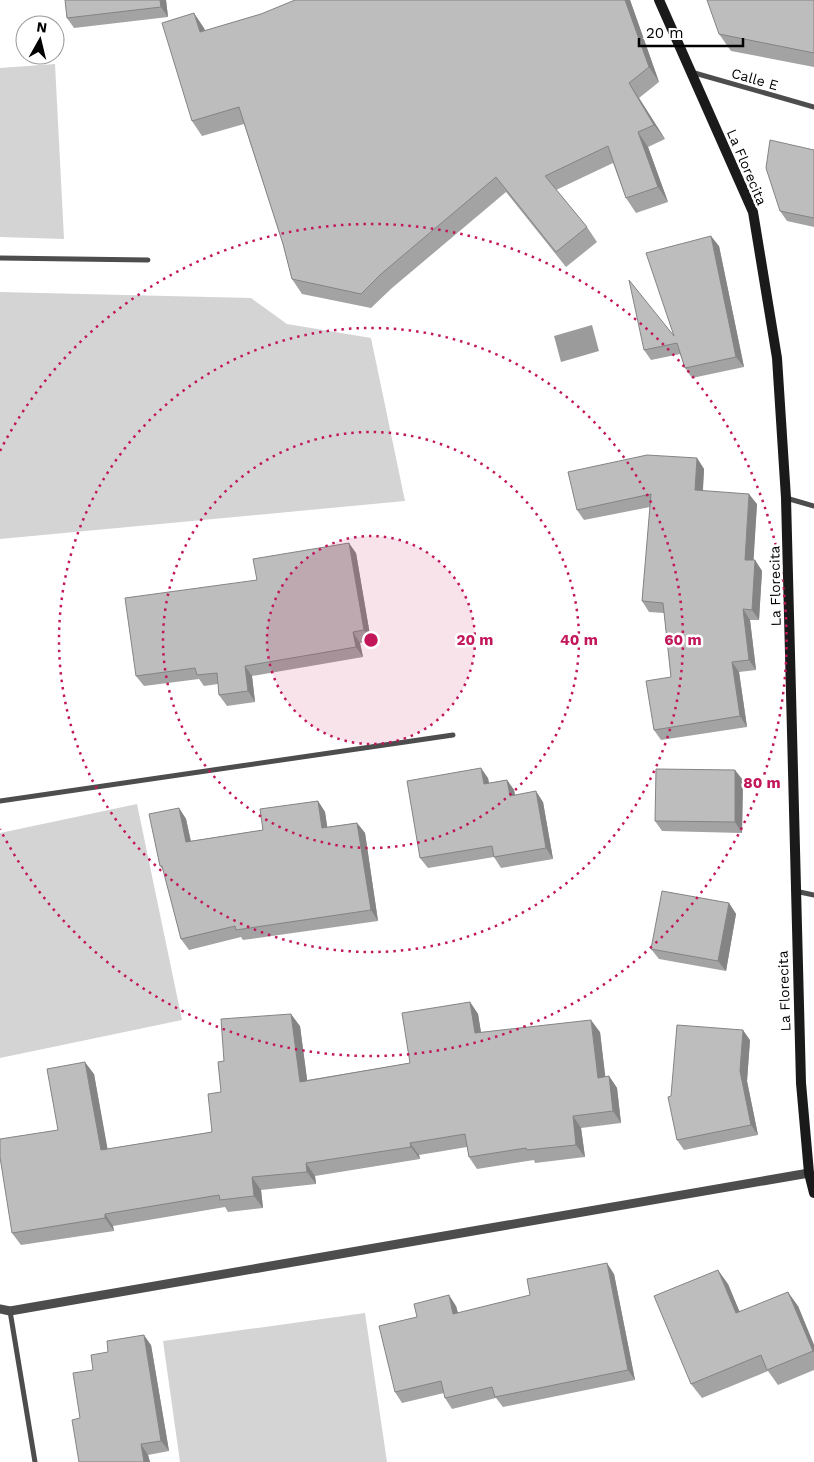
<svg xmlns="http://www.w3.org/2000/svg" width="814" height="1462" font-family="'Work Sans',sans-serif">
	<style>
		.green { fill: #d4d4d4 }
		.water { fill: #9b9b9b }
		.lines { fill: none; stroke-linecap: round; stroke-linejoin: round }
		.minor { stroke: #4d4d4d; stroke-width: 5 }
		.tertiary { stroke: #4d4d4d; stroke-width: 9 }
		.secondary { stroke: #1a1a1a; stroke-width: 10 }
		.wall { fill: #a3a3a3 }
		.shaded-wall { fill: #848484 }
		.building { fill: #bdbdbd; stroke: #848484 }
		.ring { fill: none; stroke: #c2185b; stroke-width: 2.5; stroke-dasharray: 2.5 5 }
		.labels { text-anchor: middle; stroke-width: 5; stroke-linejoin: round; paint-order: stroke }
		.street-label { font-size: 14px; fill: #000; stroke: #fff }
		.centre { fill: #c2185b; stroke: #fff; stroke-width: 2.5 }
		.ring-label { font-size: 15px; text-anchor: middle; font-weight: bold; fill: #c2185b; stroke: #fff; stroke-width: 5; stroke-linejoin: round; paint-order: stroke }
	</style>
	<rect width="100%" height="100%" fill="#fff"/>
	<path class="green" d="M55,64L64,239L0,237V68Z
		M0,292L251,298L287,324L371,338L405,501L0,539Z
		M137,804L182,1020L0,1058V833Z
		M365,1313L387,1462H180L163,1341Z"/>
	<path class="water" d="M592,325L599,351L561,362L554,336Z"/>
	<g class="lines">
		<path class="minor" d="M691,72L814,107
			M0,258L148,260
			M786,498L814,506
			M0,801L453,735
			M795,891L814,895
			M10,1311L35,1462"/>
		<path class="tertiary" d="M0,1309L10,1311L809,1173"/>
		<path class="secondary" d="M659,0L753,212L777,358L786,498L801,1083L809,1173L814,1193"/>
	</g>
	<path class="wall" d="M65,0H166L168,17L74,28L67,18Z
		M630,0L659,82L639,98L665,139L648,147L668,202L636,213L626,198L613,163L556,190L587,227L597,242L566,267L506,192L392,288L371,308L302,294L292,279L283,244L244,124L202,136L192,121L204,28L205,31L261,14Z
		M814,0V67L731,51L719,34Z
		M814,150V227L787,221L780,211Z
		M719,246L744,367L692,378L685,368L680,354L651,360L644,350L674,336Z
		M697,458L704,469L703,491L757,504L753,560H755L762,571L759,620H750L756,670L739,672L747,727L661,740L654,730L671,677L664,613L649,612L642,601L650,507L584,520L577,510Z
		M356,553L371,641L360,643L363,657L252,676L255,702L227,706L219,695L218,684L204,686L199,679L144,686L136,676L257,580Z
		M488,778L489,783L507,780L514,790L515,795L543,802L553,859L501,868L494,857L428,868L420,858Z
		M743,780L742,833L662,831L655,821Z
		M318,801L325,812L327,827L357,823L365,833L378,921L243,940L241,937L189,950L181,939L164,871L160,866L179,808L186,819L191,841L263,830Z
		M729,903L736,914L726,971L659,959L651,949Z
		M470,1002L478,1014L481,1032H600L605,1077L609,1076L617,1088L621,1123L581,1128L585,1157L535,1163L534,1160L477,1169L469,1157L467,1147L419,1155L420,1159L315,1176L316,1184L261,1190L263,1208L228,1212L225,1207L113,1226L114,1231L21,1245L12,1233L58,1130L94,1074L107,1149L212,1132L221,1092L224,1061L300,1026L307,1080L410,1063Z
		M750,1040L747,1081L758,1135L684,1150L677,1140L671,1096Z
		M614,1274L635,1380L503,1407L496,1398L452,1409L445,1398L444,1393L402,1403L395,1392L417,1317L456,1306L458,1313Z
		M728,1284L739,1311L798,1306L814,1345V1370L778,1385L768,1371L702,1398L691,1384Z
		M151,1345L169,1451L148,1455L150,1462H79L80,1418L93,1370Z"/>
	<path class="shaded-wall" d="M160,0H166L168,17L161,7Z
		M625,0H630L659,82L649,67Z
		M194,13L204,28L210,47L200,32Z
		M629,83L639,98L665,139L654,125Z
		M638,132L648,147L668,202L658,187Z
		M711,236L719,246L744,367L736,357Z
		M697,458L704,469L702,501L695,490Z
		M749,494L757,504L753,570L745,560Z
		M349,543L356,553L371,641L364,630Z
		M755,560L762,571L759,620L752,610Z
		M743,609L750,620L756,670L749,660Z
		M353,632L360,643L363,657L356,647Z
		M732,662L739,672L747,727L740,716Z
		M245,666L252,676L255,702L248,691Z
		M481,768L488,778L491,794L484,784Z
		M735,770L743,780L742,833L735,822Z
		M507,780L514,790L517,806L510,796Z
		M536,791L543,802L553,859L546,848Z
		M318,801L325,812L329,838L322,828Z
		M179,808L186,819L193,852L186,842Z
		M357,823L365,833L378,921L371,910Z
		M729,903L736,914L726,971L718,961Z
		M470,1002L478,1014L483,1045L475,1033Z
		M291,1014L300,1026L309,1094L300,1082Z
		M591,1020L600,1032L607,1090L598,1078Z
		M743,1030L750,1040L747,1081L758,1135L751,1125L740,1071Z
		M85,1062L94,1074L110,1162L101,1150Z
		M609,1076L617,1088L621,1123L613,1111Z
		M573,1116L581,1128L585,1157L576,1145Z
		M410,1143L419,1155L420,1159L411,1147Z
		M306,1163L315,1176L316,1184L307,1172Z
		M252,1177L261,1190L263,1208L254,1196Z
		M105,1214L113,1226L114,1231L105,1218Z
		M607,1263L614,1274L635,1380L628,1370Z
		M718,1270L728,1284L746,1327L736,1313Z
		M788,1292L798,1306L814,1345V1353Z
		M449,1295L456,1306L461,1324L453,1314Z
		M144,1335L151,1345L169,1451L161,1441Z
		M141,1444L148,1455L150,1462H144Z"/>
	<path class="building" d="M65,0H160L161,7L67,18Z
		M295,0H625L649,67L629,83L654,125L638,132L658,187L626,198L608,146L545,176L587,227L556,252L496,177L381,274L361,294L292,279L283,244L239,107L192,121L162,23L194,13L200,32L261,14Z
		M707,0H814V53L719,34Z
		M770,140L814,150V218L780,211L766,168Z
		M711,236L736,357L685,368L677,343L644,350L629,280L674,336L646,253Z
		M647,455L697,458L695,490L749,494L745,560H755L752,610L743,609L749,660L732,662L740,716L654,730L646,681L671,677L663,603L642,601L651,494L577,510L568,472Z
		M349,543L364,630L353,632L356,647L245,666L248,691L219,695L217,673L197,675L195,668L136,676L125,598L257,580L253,559Z
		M481,768L484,784L507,780L510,796L536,791L546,848L494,857L492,846L420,858L407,781Z
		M656,769L735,770V822L655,821Z
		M318,801L322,828L357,823L371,910L236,930L235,926L181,939L162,866H160L149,814L179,808L186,842L263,830L260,809Z
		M662,891L729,903L718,961L651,949Z
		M470,1002L475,1033L591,1020L598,1078L609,1076L613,1111L573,1116L576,1145L527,1150L526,1148L469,1157L465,1134L410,1143L411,1147L306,1163L307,1172L252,1177L254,1196L220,1200L219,1195L105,1214V1218L12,1233L0,1157V1139L58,1130L47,1069L85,1062L101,1150L212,1132L208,1094L221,1092L218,1062L224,1061L221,1019L291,1014L300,1082L410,1063L402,1013Z
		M677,1025L743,1030L740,1071L751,1125L677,1140L668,1097L671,1096Z
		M607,1263L628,1370L495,1397L492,1387L445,1398L441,1381L395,1392L379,1326L417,1317L414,1304L449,1295L453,1314L530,1295L527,1279Z
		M718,1270L736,1313L788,1292L813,1351L767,1370L761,1355L691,1384L654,1296Z
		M144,1335L161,1441L141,1444L144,1462H79L72,1420L80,1418L73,1373L93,1370L91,1355L108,1352L107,1341Z"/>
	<circle cx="371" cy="640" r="104" fill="#c2185b" fill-opacity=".12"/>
	<g class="ring">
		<circle cx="371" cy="640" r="104"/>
		<circle cx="371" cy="640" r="208"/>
		<circle cx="371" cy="640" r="312"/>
		<path d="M0 451A416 416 0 1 1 0 829"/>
	</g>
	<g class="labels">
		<g class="street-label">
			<text transform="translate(755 79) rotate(16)" y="5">Calle E</text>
			<text transform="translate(747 167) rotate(67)" y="5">La Florecita</text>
			<text transform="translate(775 586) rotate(-91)" y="5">La Florecita</text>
			<text transform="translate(784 991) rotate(-92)" y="5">La Florecita</text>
		</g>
	</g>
	<circle cx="371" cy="640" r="8" class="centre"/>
	<g class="ring-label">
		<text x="475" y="645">20 m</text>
		<text x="579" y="645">40 m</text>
		<text x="683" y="645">60 m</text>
		<text x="762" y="788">80 m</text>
	</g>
	<g transform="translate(40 40) rotate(8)"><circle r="24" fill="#ffffff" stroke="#999999"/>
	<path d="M0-4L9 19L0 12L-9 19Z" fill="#000000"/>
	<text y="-8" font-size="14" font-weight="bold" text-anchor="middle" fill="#000000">N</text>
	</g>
	<path d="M639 38v8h104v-8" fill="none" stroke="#000000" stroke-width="2.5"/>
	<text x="646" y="38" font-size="15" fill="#000000" stroke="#ffffff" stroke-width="4" paint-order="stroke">20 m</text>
</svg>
